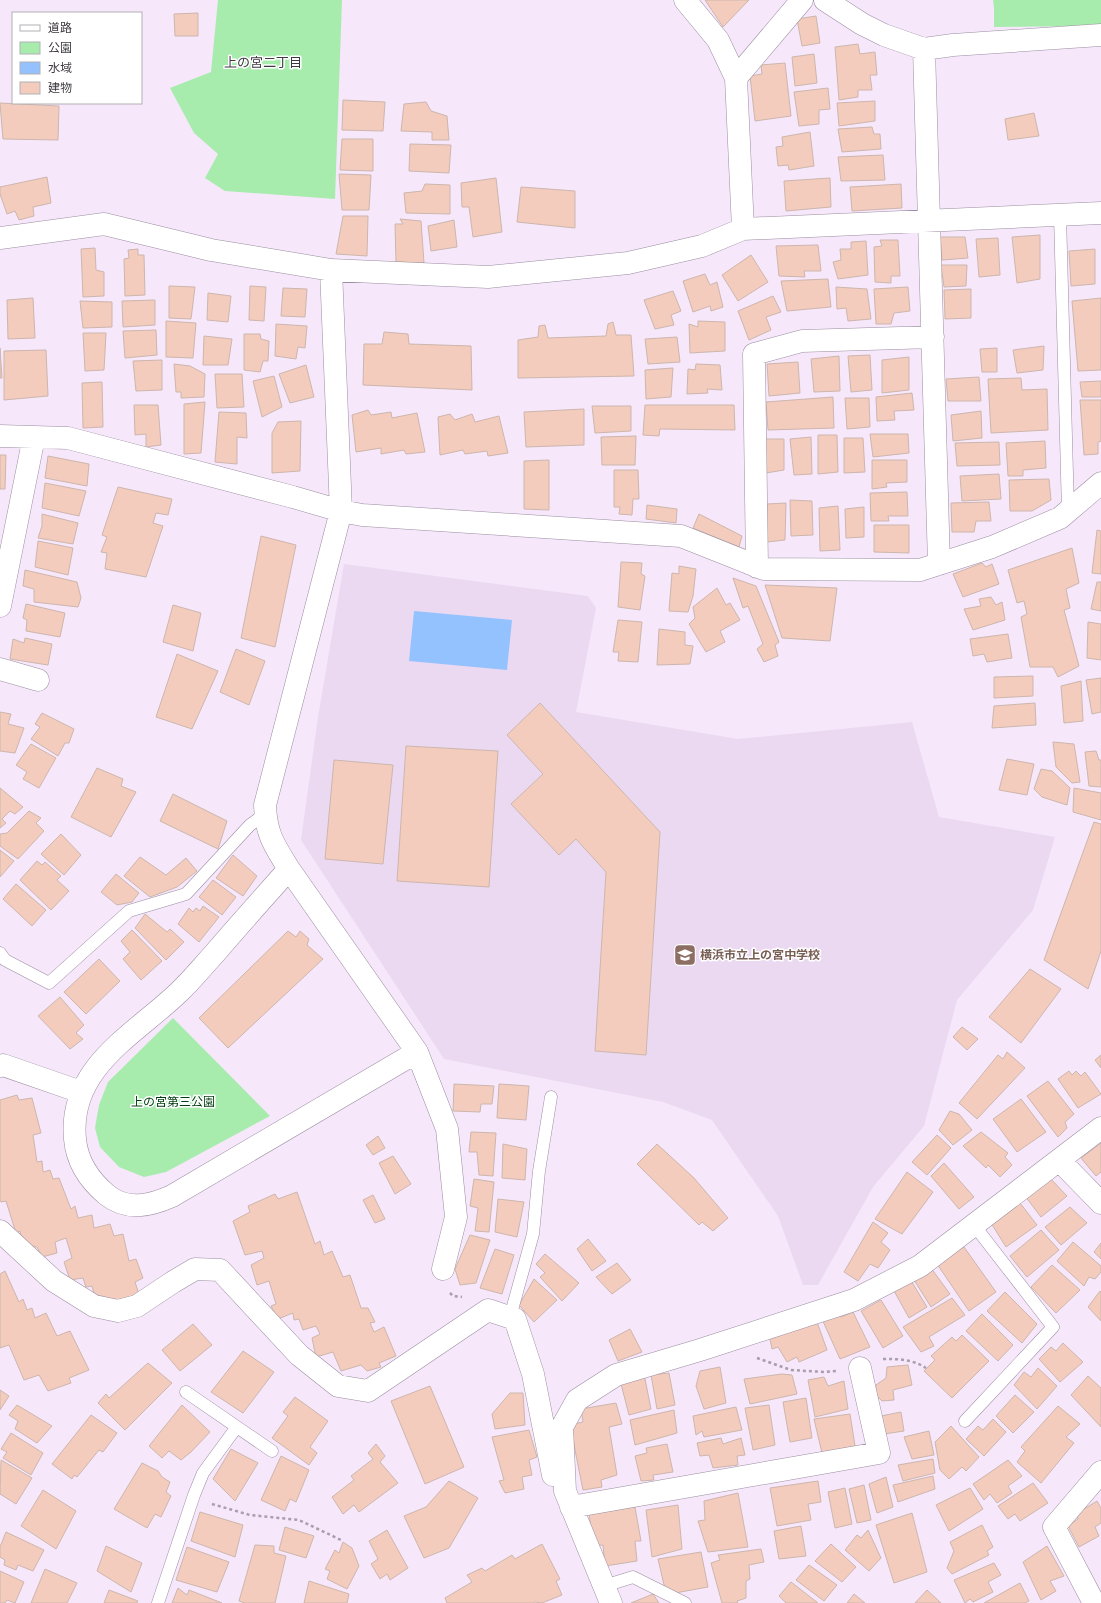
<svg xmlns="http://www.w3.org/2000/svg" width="1101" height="1603" font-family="'Space Grotesk','Noto Sans JP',sans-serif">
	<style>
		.built { fill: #ebd9f2 }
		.green { fill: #a7ecad }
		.water { fill: #94c2fe }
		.building { fill: #f3ccbd; stroke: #cdb6ad }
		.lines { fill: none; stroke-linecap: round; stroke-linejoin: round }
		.service-casing { stroke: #9b8ea0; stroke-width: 13 }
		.minor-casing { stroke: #9b8ea0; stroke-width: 23 }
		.path { stroke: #a99eac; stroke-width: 2.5; stroke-dasharray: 3 3; stroke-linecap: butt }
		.service { stroke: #fff; stroke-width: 12 }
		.minor { stroke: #fff; stroke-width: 22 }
		.labels { text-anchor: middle; stroke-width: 3; stroke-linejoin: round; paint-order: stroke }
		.education-label { font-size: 12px; font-weight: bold; fill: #785e54; stroke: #fff; text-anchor: start }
		.park-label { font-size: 12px; fill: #003c10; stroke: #fff }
		.neighbourhood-label { font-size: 13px; fill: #3e3940; stroke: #fff }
	</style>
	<rect width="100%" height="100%" fill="#f6e7fb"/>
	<path class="built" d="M344,564L588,596L596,608L576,712L738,739L912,722L939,817L1055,837L1033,910L957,1000L924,1126L873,1187L818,1285H803L778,1216L712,1120L663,1102L444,1059L301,840L318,717Z"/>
	<path class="green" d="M218,0H342L335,199L225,191L205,178L218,154L194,133L170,88L211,72Z
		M993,0H1101V24L1095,26L994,27V8Z
		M173,1018L270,1116L166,1172L144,1177L119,1167L100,1147L95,1128L99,1105L108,1082Z"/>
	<path class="water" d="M414,611L512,620L507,670L409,661Z"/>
	<path class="building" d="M705,0H749L723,27Z
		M198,13V36H175L174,14Z
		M816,16L820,43L802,46L797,19Z
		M858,44L860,54L875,52L877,75H870L872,90H858V97L839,100L835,47Z
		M814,54L817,83L795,86L792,57Z
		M785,63L791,116L755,121L750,76L762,74L761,65Z
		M828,88L830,109L819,110V124L799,126L794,92Z
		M343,100L385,102L383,131L342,130Z
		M875,101V121L839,126L837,103Z
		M426,102L431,111L447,116L449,140H432V132L401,131L404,104Z
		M0,103L59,106L58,140L3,139Z
		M1034,113L1039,136L1008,140L1005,119Z
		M872,127L874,134H880L881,149L842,152L838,129Z
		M810,132L814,166L789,170L788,165L778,166L776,147L783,146L782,137Z
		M342,139H373V171L340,170Z
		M410,144L451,145L449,173L409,171Z
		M883,155L885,180L841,181L838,157Z
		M339,174L371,175L369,210H342Z
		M47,177L51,203L33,207L34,216L19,220L15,211L7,214L0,194V187Z
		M496,178L502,232L473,237L469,207H462L461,183Z
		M830,178L831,207L786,211L784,181Z
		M425,184L450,185V214L406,213L404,193L422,191Z
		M901,184L902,208L852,211L850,187Z
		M521,187L575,191V228L517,222Z
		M343,216H368L367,256L336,254Z
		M400,219L421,221L424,263L396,262L395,224H403Z
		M454,220L457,247L431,251L428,226Z
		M1040,235V279L1017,283L1012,237Z
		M940,237H965L968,258L942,260Z
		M998,238L1000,275L979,277L976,239Z
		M880,240H898L900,276H891V283L875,282L874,247L882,246Z
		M866,241L868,275L838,279L833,262L841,260L840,249H851V242Z
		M818,245L821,271H804L805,277L779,276L776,246Z
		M95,248L96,270L104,272V296L83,297L81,249Z
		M138,249V255H144L145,295L125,296L124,259L129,258L128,250Z
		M1095,249V284L1071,286L1069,251Z
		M751,255L768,282L738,301L722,275Z
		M941,265H967L966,286L944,287Z
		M705,274L710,285L717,282L723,307L711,311L710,306L693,312L683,281Z
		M828,279L831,307L787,311L781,281Z
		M169,286L195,287L191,319L169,318Z
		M250,286L266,287L264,321L249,320Z
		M836,287L867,289L871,319L848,321L846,308L837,309Z
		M908,287L910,311L894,313L891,324H876L874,289Z
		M283,288L307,289L305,317L281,316Z
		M971,289V318L945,319L944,290Z
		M673,291L681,311L671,315L674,325L655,329L644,300Z
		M208,293L231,296L228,322L207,320Z
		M773,296L781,312L766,317L771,330L749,340L738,311Z
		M33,298L35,338L8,339L7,300Z
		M1101,298V370L1078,371L1072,301Z
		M155,300V325L123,327L122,301Z
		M80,301L112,302V327L83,328Z
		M166,321L196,323L193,358L166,357Z
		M698,321L725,322V351L690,353L689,324L698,327Z
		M613,322L616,335H631L634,376L518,378V340L538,337L539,326L545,325L548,338L606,336L608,324Z
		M276,324L307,326L305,348L298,347L296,359L275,356Z
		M156,330L157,355L125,358L123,331Z
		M384,332L408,334L409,344L471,346L472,390L363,385L364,344H382Z
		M83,333H106L104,370L85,371Z
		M244,334H260L261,339L269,341L268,361H263L260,372L244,370Z
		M204,336L232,339L228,365H203Z
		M677,337L680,362L648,364L645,339Z
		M1044,346L1043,370L1017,373L1013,350Z
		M0,348L2,378H0Z
		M997,348V372H982L980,349Z
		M46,350L48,396L4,400V351Z
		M870,355L872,390L851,392L848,356Z
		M839,356L840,391L814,392L811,359Z
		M909,357V390L882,393V360Z
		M162,360V390L136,391L133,361Z
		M798,362L800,393L769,396L767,364Z
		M174,364L190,366L205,374L204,397L181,398V392H176Z
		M696,364L720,365L722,390L707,389L708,393L687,394L688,369L695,370Z
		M306,365L314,397L290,403L279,374Z
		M673,368L671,397L646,399L645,370Z
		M215,374H242L244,407L217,408Z
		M274,376L282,407L262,417L253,381Z
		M979,377L981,401H948L946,379Z
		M1021,378L1022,390L1047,389L1048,430L991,433L988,379Z
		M1101,381V397H1082L1080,382Z
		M102,382L103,427L83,428L82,383Z
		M912,393L914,410L894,411L895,420L877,421L876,397Z
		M833,397L834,428L768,430L766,402Z
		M845,398H869L870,427L847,429Z
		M1080,400H1101V441L1098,442V454L1084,455Z
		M205,402L201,453L184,454V404Z
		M134,405H158L161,445L146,447V434L135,435Z
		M645,405H734L735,430L660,429L659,436L643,435Z
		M592,406H631V431L595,433Z
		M584,409V445L526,447L524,412Z
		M368,410L371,415L391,412L392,418L417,413L425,452L406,454L404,450L381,454V448L356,452L352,415Z
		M981,411L982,438L953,441L951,415Z
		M219,412L246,413L247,438L237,437V464L215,462Z
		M450,414L455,420L472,414L475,422L499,416L508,453L488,456L487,451L465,454L463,450L440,455L438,417Z
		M301,421L300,471L272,473V433L278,422Z
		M870,434H908L909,453L873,457Z
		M818,435H837L838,472L818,474Z
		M636,436L635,465H602L601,437Z
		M811,437L812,474L794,475L790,439Z
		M844,438H863L865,472L844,473Z
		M764,439H784V470L766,473Z
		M1045,441L1046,468L1023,470V476H1008L1006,443Z
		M999,442L1000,465L957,466L955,443Z
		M0,455H6L5,489H0Z
		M48,456L89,464L87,486L45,478Z
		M549,460V510L524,509V461Z
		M872,460H907V482L886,483L887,487L872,489Z
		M614,470H638L639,499H633L632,515L619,514L620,507H614Z
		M999,474L1001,499L962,501L960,476Z
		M1049,479L1051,500L1032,511H1010L1009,480Z
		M45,483L86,491L79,516L42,508Z
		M118,487L172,499L168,515L156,513L153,523L163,526L146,577L105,569L107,553L101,552L107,537L102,535Z
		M907,492L908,516H888L889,521H871L870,493Z
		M790,500L812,501L813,535L791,536Z
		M989,502L991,521H976L974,532H952L951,503Z
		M786,503L785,540L767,542V504Z
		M647,505L677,509L676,523L646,519Z
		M838,506L840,550L820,551L819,508Z
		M864,507V537L846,538L845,509Z
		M42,514L78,523L73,544L38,538L42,526Z
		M699,514L742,536L739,547L693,528Z
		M874,525H909V553L874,552Z
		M1097,530L1101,531V574L1092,573Z
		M261,536L296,545L275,647L241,638Z
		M38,541L73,548L68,575L35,567Z
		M1072,548L1079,583L1066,589L1070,608L1064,610L1079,666L1058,677L1053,667H1030L1021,617L1027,614L1024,601L1017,603L1008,570Z
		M621,562L642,563L641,574L645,576L640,610L618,607Z
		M982,563L986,567L992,564L999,584L963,597L953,574Z
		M679,566L696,569L693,596L688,612L669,611L672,573L679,574Z
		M25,570L77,582L81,598L78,607L34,602V589L23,586Z
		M733,578L756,586L779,642L775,645L778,656L764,662L757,649L763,644L748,606L743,608Z
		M1097,582H1101V611L1091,609Z
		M765,585L837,588L830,641L782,638Z
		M717,588L726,605L730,603L740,620L720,631L725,642L706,652L689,624L695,618L693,607Z
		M991,597L996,605L1002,602L1005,620L973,630L964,609L981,606L979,599Z
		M26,604L65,613L60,637L26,631L27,620L23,618Z
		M173,605L201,613L193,651L163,642Z
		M618,620L642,622L638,662L618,661L619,652H613Z
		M1088,622L1101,624V660L1087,658Z
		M659,629L685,632V645L693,646L690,664L657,665Z
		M1008,634L1012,658L987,662L984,654L973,656L970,639Z
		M25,638L52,644L48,665L10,659L13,639L24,643Z
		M236,649L265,661L249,705L220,692Z
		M177,654L218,671L192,729L156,717Z
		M1033,676V696L994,698V677Z
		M1101,678V712L1092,714L1086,680Z
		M1081,681L1083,721L1064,723L1061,686Z
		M540,703L660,832L646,1055L595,1051L606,872L576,839L559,855L511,804L543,774L507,735Z
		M1035,703L1036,725L992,728L994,706Z
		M0,712L11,714L8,724L24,728L15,753L0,751Z
		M42,713L74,729L69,743H65L58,756L31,739L40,727L35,724Z
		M1053,742L1074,744L1080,782L1072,783L1056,767Z
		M31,744L56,758L39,788L23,779L27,772L16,765Z
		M406,746L498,751L489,887L397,881Z
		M1096,751L1099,760H1101V787L1089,786L1085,752Z
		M1007,759L1034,764L1027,795L999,790Z
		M334,760L393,765L383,864L325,859Z
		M97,768L123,779L121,786L136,792L111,837L71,817Z
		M1041,769L1052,771L1070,788L1067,805L1042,797L1034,789Z
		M0,788L23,807L15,814L10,811L2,819L6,823L0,828Z
		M1074,788L1101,793V820L1073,812Z
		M173,794L227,821L218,849L160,821Z
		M29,811L41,818L36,823L44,831L18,859L0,846V834L7,833Z
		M1094,822L1101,824V951L1088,989L1044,960Z
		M61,834L81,855L64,875L41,854Z
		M0,850L14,861L0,877Z
		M233,855L257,876L243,896L216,878Z
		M140,857L166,875L186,858L197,871L177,887L150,897L124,876Z
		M37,861L42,865L45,862L61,876L57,880L69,891L51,910L20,880Z
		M116,874L139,893L132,902L117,905L101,892Z
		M213,880L236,897L222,915L199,897Z
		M16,884L46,910L32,926L3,899Z
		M203,906L219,917L199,942L178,924L189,908L193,912L196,908L200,911Z
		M145,914L167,932L170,929L184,942L166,960L135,928Z
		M132,930L162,961L141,980L123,959L130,952L121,941Z
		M288,931L296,937L300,931L309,939L307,945L323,959L228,1048L199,1018Z
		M99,959L120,981L86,1014L64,992Z
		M1030,969L1061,989L1021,1043L989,1017Z
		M60,997L84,1025L76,1033L83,1039L70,1049L38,1016Z
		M962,1027L978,1039L967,1050L953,1037Z
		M1007,1052L1025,1068L977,1119L959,1103L998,1055L1003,1059Z
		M1101,1055V1068L1095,1060Z
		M1069,1071L1072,1075L1076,1071L1081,1076L1085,1072L1101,1094L1078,1108L1058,1079Z
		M1048,1081L1074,1114L1065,1122L1067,1128L1058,1137L1027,1096Z
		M454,1084L494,1086L492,1104H481L480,1112L453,1111Z
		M499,1084L529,1086L526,1120L497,1118Z
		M17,1095L19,1100L32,1098L41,1133L33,1135L37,1162L42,1161L43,1172L50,1170L53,1179L59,1178L71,1209L75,1206L78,1218L92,1215L94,1228L110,1224L114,1236L123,1234L129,1261L136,1259L143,1278L135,1282L139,1294L106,1303L103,1296L95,1297L92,1286L86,1287L83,1278L70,1280L64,1262L72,1258L66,1238L55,1242L57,1253L42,1257L37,1247L23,1245L20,1231L16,1233L6,1201L1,1202L0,1200V1100Z
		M1021,1099L1046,1132L1017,1152L993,1119Z
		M950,1111L959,1114L972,1130L953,1145L939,1130Z
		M471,1132L496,1133L493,1176L479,1175L477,1152H469Z
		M981,1132L1008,1153L1005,1157L1012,1165L1000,1177L988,1165L986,1168L963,1146Z
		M937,1135L951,1148L927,1175L912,1162Z
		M378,1136L385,1148L373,1155L366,1145Z
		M1101,1143V1172L1096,1176L1081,1158Z
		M503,1144L527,1149L525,1180L502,1178Z
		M657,1144L694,1178L728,1218L713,1231L702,1222L699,1225L637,1164Z
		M393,1156L411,1184L395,1194L379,1163Z
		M944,1163L974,1197L959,1209L931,1176Z
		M907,1172L933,1192L902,1234L875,1219Z
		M1049,1177L1067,1196L1041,1217L1025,1196Z
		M474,1179L494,1182L489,1232L475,1231L478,1208L470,1206Z
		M297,1192L315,1244L320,1241L324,1255L332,1251L343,1277L350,1275L361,1308H368L375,1322L370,1323L374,1332L384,1327L396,1356L379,1363L381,1367L367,1371L361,1365L341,1371L333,1352L316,1357L312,1338L320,1334L316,1326L303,1330L299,1319L294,1320L293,1313L278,1319L271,1306L276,1304L269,1281L257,1285L251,1265L264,1258L262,1251L245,1255L233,1221L250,1212L248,1206L275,1194L278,1199Z
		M373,1195L385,1219L375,1223L363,1200Z
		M498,1199L524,1202L517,1237L495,1232Z
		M1020,1203L1037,1225L1006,1247L991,1223Z
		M1070,1207L1087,1223L1061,1245L1045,1227Z
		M873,1222L888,1233L881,1242L890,1250L878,1268L870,1264L858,1281L844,1272Z
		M1041,1230L1059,1250L1027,1277L1010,1256Z
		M470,1235L490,1240L476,1283L460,1285L455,1269Z
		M588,1239L606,1261L592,1271L577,1249Z
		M1073,1242L1101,1266V1272L1095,1279L1089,1277L1084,1286L1057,1261Z
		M1101,1243V1259L1094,1252Z
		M964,1247L996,1292L969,1311L937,1264Z
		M495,1249L514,1255L502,1294L480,1288Z
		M545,1254L579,1283L562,1301L540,1277L545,1273L536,1264Z
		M617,1263L631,1280L612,1294L596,1277Z
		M1052,1265L1080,1290L1056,1313L1031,1287Z
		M931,1268L950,1294L931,1307L914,1280Z
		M5,1271L19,1302L23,1299L27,1310L32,1308L35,1318L46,1313L57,1336L70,1331L89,1370L69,1378L71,1383L48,1391L39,1375L24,1380L9,1345L0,1348V1274Z
		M534,1279L557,1300L534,1322L519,1305Z
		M910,1279L927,1307L909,1318L893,1289Z
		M1100,1291L1101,1292V1321L1088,1307Z
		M1005,1292L1037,1324L1022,1343L987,1311Z
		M952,1298L965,1315L929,1337L934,1346L921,1352L903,1327Z
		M881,1300L903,1336L883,1348L861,1311Z
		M837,1312L841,1317L853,1312L870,1347L840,1359L822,1319Z
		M982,1314L1013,1345L998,1361L966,1331Z
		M817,1322L827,1350L799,1362L797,1357L787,1362L778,1347L772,1349L770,1339Z
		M193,1324L212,1345L180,1371L162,1350Z
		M630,1329L642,1352L618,1361L609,1340Z
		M962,1335L989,1361L952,1398L924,1371L935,1360L931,1356L952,1337L956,1341Z
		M1063,1343L1083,1362L1060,1382L1039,1359L1051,1347L1056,1351Z
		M243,1351L274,1372L243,1413L211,1392Z
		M148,1363L172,1383L125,1430L98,1403L106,1394L109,1398Z
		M908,1365L912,1385L893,1390L894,1400L882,1401L875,1394L876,1385L886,1378L887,1367Z
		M720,1367L726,1403L704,1409L696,1386L700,1371Z
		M1038,1368L1057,1386L1037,1409L1014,1385L1024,1372L1031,1377Z
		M669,1373L675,1405L657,1409L651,1375Z
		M644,1374L651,1409L629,1415L620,1380Z
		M782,1374L792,1375L797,1394L750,1404L744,1379Z
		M1088,1376L1101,1388V1427L1071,1395Z
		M824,1377L828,1386L844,1381L848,1409L815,1417L808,1380Z
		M430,1386L464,1467L425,1484L391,1401Z
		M0,1390L9,1396L0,1410Z
		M510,1393H523L525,1425L495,1429L492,1414Z
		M1015,1395L1034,1412L1013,1433L996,1416Z
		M295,1397L328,1421L310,1447L317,1453L309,1465L272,1438L288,1416L283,1412Z
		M806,1398L812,1438L790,1442L783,1402Z
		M616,1403L622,1424L609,1427L617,1475L601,1480L602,1487L583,1490L570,1425L583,1422L581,1409Z
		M17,1405L52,1426L37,1443L15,1429L18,1421L9,1415Z
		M182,1405L210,1432L191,1452L181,1460L169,1451L162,1458L149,1446Z
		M769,1405L775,1445L753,1450L745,1408Z
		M1058,1406L1080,1424L1066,1437L1074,1443L1041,1483L1017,1462L1025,1451L1021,1447Z
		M736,1407L742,1430L704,1437L702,1431L696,1435L693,1416Z
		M674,1410L677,1433L635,1445L630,1420Z
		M901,1412L904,1431L884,1434L881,1416Z
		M850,1414L855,1446L822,1453L814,1419Z
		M91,1415L117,1433L103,1452L99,1450L77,1477L74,1475L72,1479L52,1464Z
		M993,1419L1006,1432L984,1456L966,1439L978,1426L983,1430Z
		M951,1426L979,1457L966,1471L962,1467L949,1479L940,1470L935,1442Z
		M529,1430L537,1457L529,1460L532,1475L522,1477L524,1489L505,1493L499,1481L504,1480L492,1437Z
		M929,1431L934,1455L912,1459L904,1437Z
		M11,1433L43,1453L31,1475L3,1458L7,1452L1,1449Z
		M721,1438L723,1444L741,1438L745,1455L737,1456L738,1465L713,1468L709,1455L700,1456L697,1443Z
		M376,1444L385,1456L380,1462L398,1483L359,1512L354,1505L343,1514L332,1497L354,1480L351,1476L373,1459L368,1453Z
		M667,1444L673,1472L653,1475L654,1480L641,1481L635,1456L647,1453L646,1448Z
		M231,1449L258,1463L235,1501L213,1479Z
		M281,1456L309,1470L296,1502L290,1499L285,1511L261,1500Z
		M933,1459L935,1473L903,1481L898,1465Z
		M1,1460L32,1478L16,1504L0,1494Z
		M1008,1460L1022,1476L1008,1486L1012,1493L997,1503L990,1494L984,1500L973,1484Z
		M142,1463L158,1471L162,1477L170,1482L166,1492L171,1496L161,1517L155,1514L147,1528L114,1509Z
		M933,1476L935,1489L898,1502L893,1485Z
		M886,1477L893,1507L877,1513L869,1484Z
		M449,1481L478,1498L449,1548L424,1558L404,1516L426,1507Z
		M818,1481L821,1502L808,1504L811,1520L777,1526L770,1488Z
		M1033,1483L1048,1503L1020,1521L1015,1514L1008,1519L998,1506Z
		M864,1485L871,1520L857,1523L849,1489Z
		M845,1488L852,1524L835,1528L828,1492Z
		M970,1488L983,1509L949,1531L936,1505Z
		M43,1490L76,1511L56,1549L21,1526Z
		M738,1493L748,1547L708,1552L698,1521L705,1520L704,1501Z
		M1097,1501L1101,1508V1523L1095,1527L1099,1536L1079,1547L1068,1526L1078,1519L1076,1514Z
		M678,1505L682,1549L652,1557L646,1510Z
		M635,1507L641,1541H635L637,1561L605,1566L603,1545L594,1546L589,1514Z
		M200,1512L243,1525L235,1557L191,1541Z
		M912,1513L927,1572L894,1583L876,1525Z
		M982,1525L993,1547L987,1551L989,1555L952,1574L947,1568L954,1551L950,1542Z
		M801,1526L806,1556L779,1559L774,1531Z
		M285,1527L314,1536L306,1558L279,1550Z
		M387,1530L408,1568L390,1580L387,1574L380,1579L371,1564L378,1559L369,1541Z
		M868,1530L881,1558L869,1571L845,1550L857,1535L861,1538Z
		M6,1532L44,1550L33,1571L18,1565L16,1570L4,1565L5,1560L0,1557V1547Z
		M343,1542L352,1548L359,1566L347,1589L327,1579L330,1571L325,1569L335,1550L339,1553Z
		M542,1544L560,1579L556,1581L562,1595L542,1603L535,1602L533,1603H447L445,1598L472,1582L467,1575L482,1568L485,1571L512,1555L515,1559Z
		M831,1544L856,1567L842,1582L815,1561Z
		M255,1545L274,1546V1553L286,1556L275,1603H245L239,1601Z
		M106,1546L142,1563L131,1592L97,1571Z
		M1047,1546L1064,1576L1050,1581L1056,1591L1041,1600L1023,1562Z
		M187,1547L229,1562L217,1592L176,1580Z
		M761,1549L764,1562L749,1565L750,1579L746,1581V1598L737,1601L738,1603H722L711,1563L720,1560L718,1555Z
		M701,1552L708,1587L675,1593L665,1589L658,1559Z
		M994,1563L1001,1575L988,1582L993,1592L973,1602L970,1599L965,1603L954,1580Z
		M809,1565L837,1585L824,1601L796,1580Z
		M45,1569L77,1583L67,1603H31Z
		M0,1571L24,1582L15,1603L7,1600L5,1603H0Z
		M309,1581L349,1594L347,1603H304Z
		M791,1582L818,1603H786L779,1596Z
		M1020,1583L1029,1601L1025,1603H984Z
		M178,1588L187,1595L189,1590L222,1603H172Z
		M109,1590L138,1601L137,1603H104Z
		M927,1590L941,1603H915Z
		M653,1594L659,1603H631Z
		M854,1594L865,1603H847Z"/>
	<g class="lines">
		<g class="service-casing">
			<path id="service" d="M1060,215L1068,511
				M0,953L5,960L49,983L129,911L186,894L250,825L265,814
				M510,1317L533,1234L539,1171L551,1097
				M186,1392L272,1451
				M965,1421L1053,1327L974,1225
				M604,1586L633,1577L685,1603
				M158,1603L194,1495L203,1473L236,1428"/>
		</g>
		<g class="minor-casing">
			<path id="minor" d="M685,0L718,40L736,78
				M825,0L862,24L884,35L924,49L953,45L1101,35
				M924,49L939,564
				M743,229L736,78L802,0
				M0,238L104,224L211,250L331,270L488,277L628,263L702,246L743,229L1101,213
				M331,270L341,511L265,805C266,834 274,845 289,869L417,1052L447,1129L456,1217L443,1269
				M0,436L68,438L293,497L341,511L362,515L681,536L764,569L920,570L992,547L1060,518L1101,483
				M757,567L754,354L802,341L933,337
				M0,606L34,437
				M0,669L38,680
				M289,869C264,897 239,925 215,953C203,966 191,981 178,993C134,1035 68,1068 75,1139C77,1162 89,1180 107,1195C127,1211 150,1206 172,1196L417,1052
				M0,1066L3,1065L81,1092
				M1059,1160L1101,1203
				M0,1231L54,1281L94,1306L118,1311L137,1306L173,1282L195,1269L220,1270L299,1355L338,1386L368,1391L488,1310L515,1319L533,1374L553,1475
				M571,1507L879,1453L860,1368
				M611,1603L565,1491L562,1427L577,1400L616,1375L700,1350L854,1300L920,1266L1101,1128
				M1094,1603L1054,1527L1101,1472"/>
		</g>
		<path class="path" d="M450,1293L453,1296L462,1297
			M757,1358L791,1370L825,1372L836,1371
			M883,1359C899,1359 912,1359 926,1368
			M212,1504L250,1515L299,1520L341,1540"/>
		<use href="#service" class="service"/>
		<use href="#minor" class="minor"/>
	</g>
	<defs>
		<g id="school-square" transform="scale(1.15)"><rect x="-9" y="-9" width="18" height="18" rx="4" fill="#8d6e63" stroke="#fff"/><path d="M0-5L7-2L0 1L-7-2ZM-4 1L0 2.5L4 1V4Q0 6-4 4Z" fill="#fff"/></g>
	</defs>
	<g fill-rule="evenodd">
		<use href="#school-square" x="685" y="955"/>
	</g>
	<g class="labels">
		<g class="education-label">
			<text x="700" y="959">横浜市立上の宮中学校</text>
		</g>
		<g class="park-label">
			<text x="173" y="1106">上の宮第三公園</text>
		</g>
		<g class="neighbourhood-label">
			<text x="263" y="67">上の宮二丁目</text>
		</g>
	</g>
	<rect x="12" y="12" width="130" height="92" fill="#ffffff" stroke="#b2b0b3"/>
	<rect x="20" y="25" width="20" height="6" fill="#ffffff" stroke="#b2b0b3"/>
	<text x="48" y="32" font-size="12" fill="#3e3940">道路</text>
	<rect x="20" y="42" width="20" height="12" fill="#a7ecad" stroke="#b2b0b3"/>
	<text x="48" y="52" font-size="12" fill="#3e3940">公園</text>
	<rect x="20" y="62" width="20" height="12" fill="#94c2fe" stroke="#b2b0b3"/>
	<text x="48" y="72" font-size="12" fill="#3e3940">水域</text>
	<rect x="20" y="82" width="20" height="12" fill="#f3ccbd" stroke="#b2b0b3"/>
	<text x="48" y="92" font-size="12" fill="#3e3940">建物</text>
</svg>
